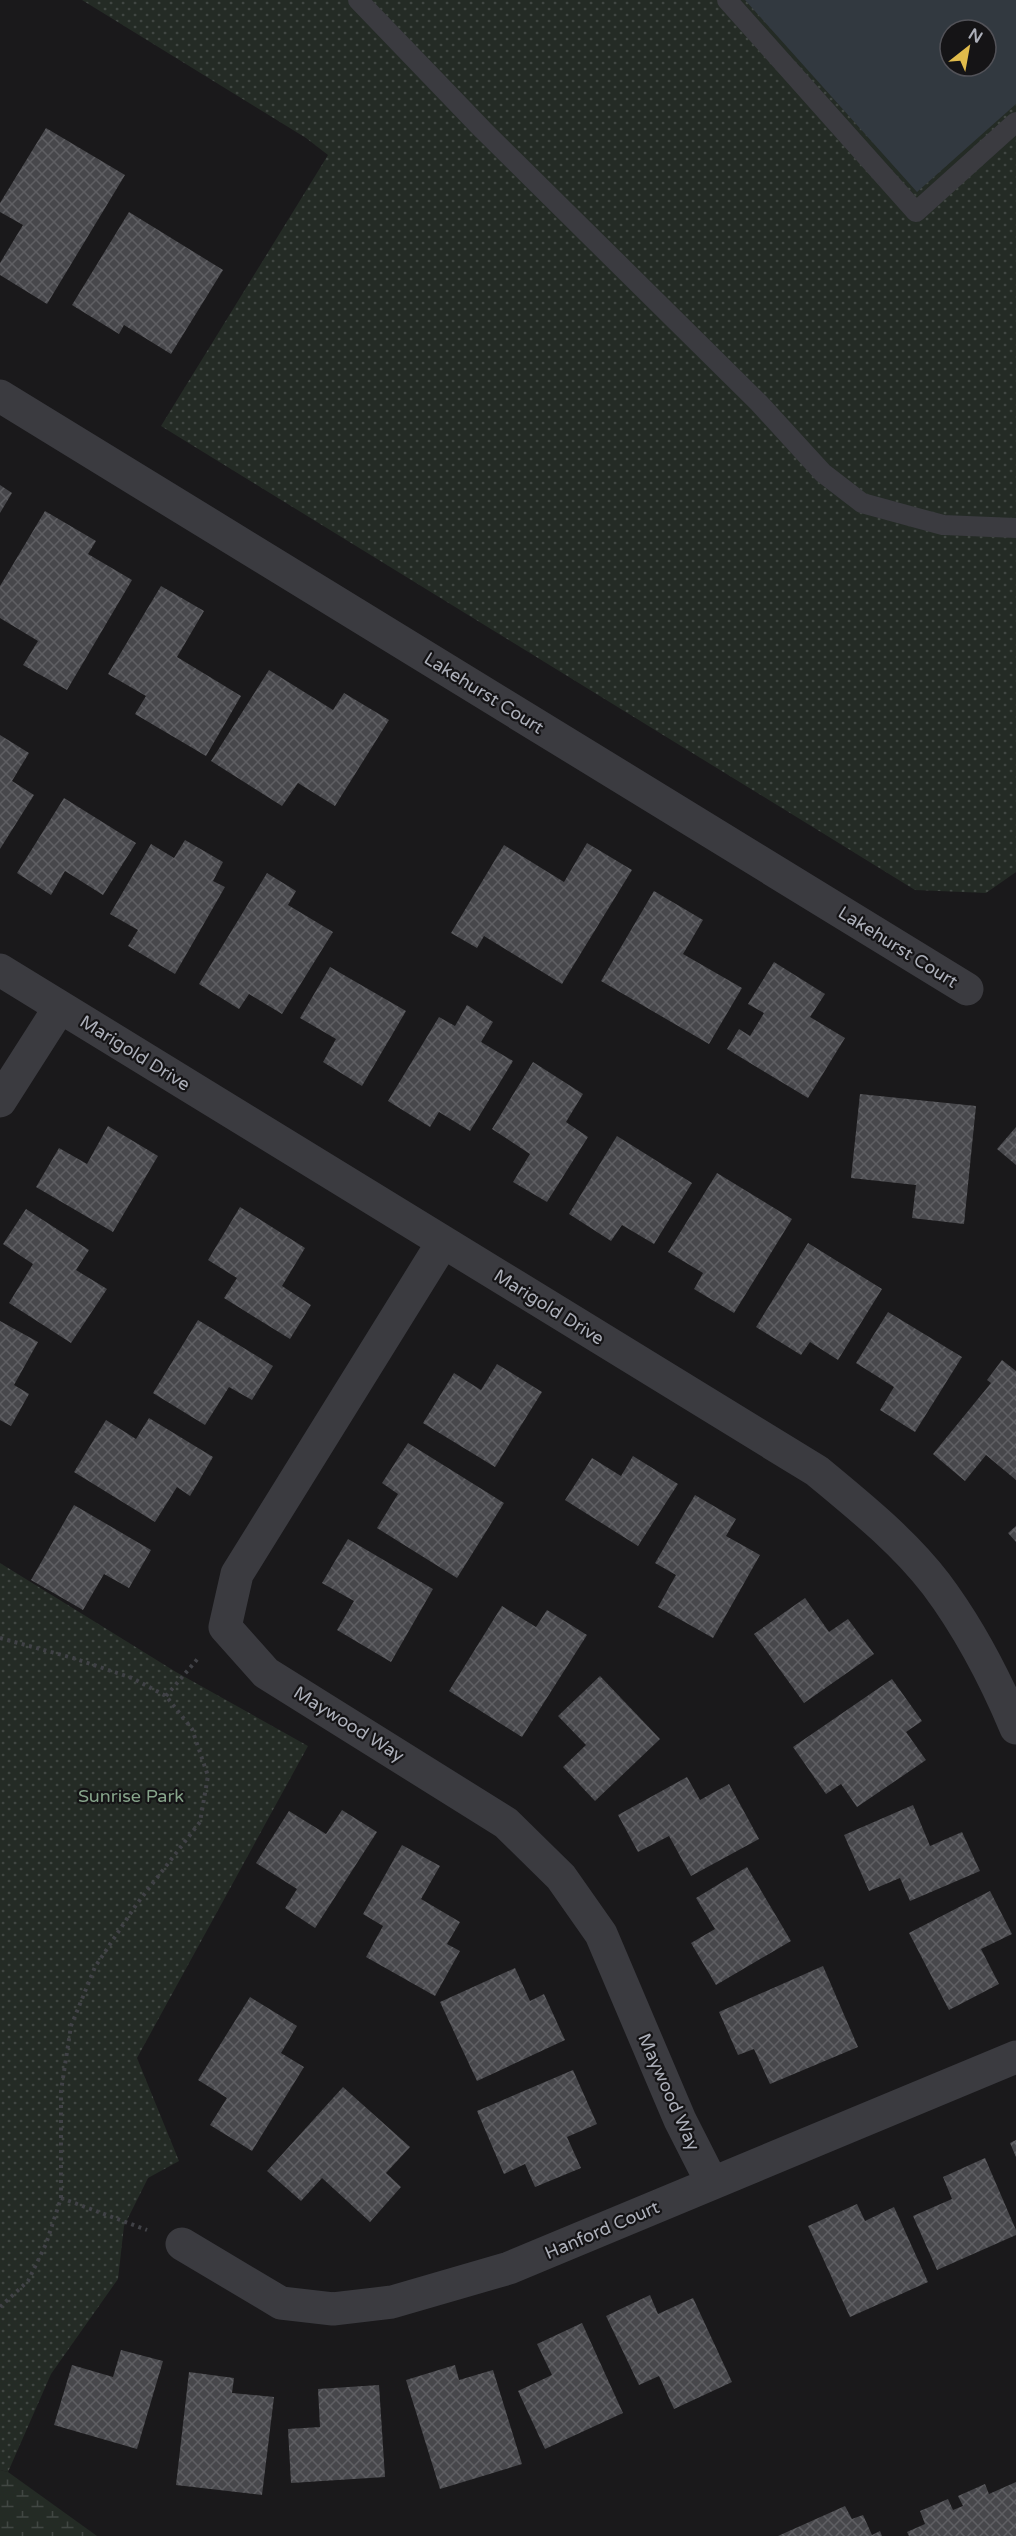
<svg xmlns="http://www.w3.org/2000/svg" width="1016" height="2536" font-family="'Varela Round',sans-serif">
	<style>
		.green { fill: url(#green-dots); fill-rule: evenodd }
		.wetland { fill: url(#wetland-marsh) }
		.water { fill: #323940; fill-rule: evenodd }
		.building { fill: url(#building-cross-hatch) }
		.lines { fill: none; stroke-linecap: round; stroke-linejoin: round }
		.path { stroke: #414247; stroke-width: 4; stroke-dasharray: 3 4.5; stroke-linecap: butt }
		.lane { stroke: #3b3b40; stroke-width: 20 }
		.street { stroke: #3b3b40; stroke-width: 33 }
		.labels { text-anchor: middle; stroke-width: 4.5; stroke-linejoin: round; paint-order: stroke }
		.street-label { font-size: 18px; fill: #adb0ba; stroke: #151416 }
		.park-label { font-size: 18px; fill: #86a38a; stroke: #151416 }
	</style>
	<defs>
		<pattern id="green-dots" width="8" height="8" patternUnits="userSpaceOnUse" patternTransform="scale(1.5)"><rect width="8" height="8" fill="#242b25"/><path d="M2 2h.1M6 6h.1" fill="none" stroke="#414743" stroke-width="1.8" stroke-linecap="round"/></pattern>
		<pattern id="wetland-marsh" width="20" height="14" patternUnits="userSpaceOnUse" patternTransform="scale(1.5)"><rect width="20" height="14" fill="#242b25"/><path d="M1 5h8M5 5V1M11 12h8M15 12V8" fill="none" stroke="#414743"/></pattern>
		<pattern id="building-cross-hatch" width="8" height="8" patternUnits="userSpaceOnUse" patternTransform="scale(1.5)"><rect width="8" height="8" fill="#47474b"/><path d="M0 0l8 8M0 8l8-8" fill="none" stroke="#5f5f63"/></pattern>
	</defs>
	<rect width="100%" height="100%" fill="#1a191b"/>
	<path class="green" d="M82,0H1016V872L986,893L915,890L161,426L328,155L306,138ZM950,30H986V66H950Z
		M0,1563L176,1672L308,1746L137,2058L179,2161L148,2178L124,2226L118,2279L51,2374L8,2472L0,2470Z"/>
	<path class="wetland" d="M0,2470L8,2472L97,2536H0Z"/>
	<path class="water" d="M745,0H1016V104L917,192ZM950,30H986V66H950Z"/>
	<path class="building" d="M46,128L125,175L47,304L0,275V263L23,225L0,212V203Z
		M129,212L223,270L171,354L124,325L119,334L72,305Z
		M0,485L12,493L0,513Z
		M45,511L96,541L88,554L132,580L67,690L23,665L38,641L0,618V586Z
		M161,586L204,611L177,657L241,696L206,756L135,714L146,696L108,674Z
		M269,670L333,710L344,693L389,720L335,806L298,783L282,806L211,761Z
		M0,735L29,753L12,781L34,795L0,849Z
		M64,798L136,843L103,895L65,871L51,895L17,873Z
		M185,840L223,862L213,881L225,887L175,974L128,946L138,930L110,914L151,844L174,858Z
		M587,843L632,870L562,984L484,936L477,948L451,933L504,845L564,882Z
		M267,873L296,891L288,905L333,932L282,1014L249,994L239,1009L199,984Z
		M654,891L703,920L683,954L742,988L709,1044L601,981Z
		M774,962L825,994L810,1017L845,1038L808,1098L727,1049L739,1029L750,1036L764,1013L748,1004Z
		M330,967L406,1011L362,1086L323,1062L336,1039L300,1018Z
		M467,1005L493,1022L481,1042L513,1061L470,1131L439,1112L430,1127L388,1101L439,1017L455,1026Z
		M533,1062L583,1094L566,1122L588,1137L547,1202L513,1182L530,1154L492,1129Z
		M860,1094L976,1106L964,1224L912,1218L916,1185L851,1178Z
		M108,1126L158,1156L113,1232L36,1187L59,1148L87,1164Z
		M1016,1127V1165L997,1149Z
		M617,1136L692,1183L654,1244L622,1225L611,1241L569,1214Z
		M717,1173L792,1219L734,1313L694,1289L703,1273L668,1252Z
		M240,1207L305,1248L282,1286L311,1305L290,1339L224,1298L237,1278L208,1260Z
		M26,1209L89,1250L76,1270L107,1289L71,1343L9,1303L33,1264L3,1244Z
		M808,1243L882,1289L838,1360L810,1342L801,1355L756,1327Z
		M888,1312L962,1357L915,1432L880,1410L894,1387L856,1363Z
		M198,1320L273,1366L252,1400L229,1387L205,1425L153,1393Z
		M0,1321L38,1342L14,1385L29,1394L11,1426L0,1420Z
		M1002,1360L1016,1371V1480L986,1455L965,1481L933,1454L991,1383L987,1380Z
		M497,1364L542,1392L495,1467L423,1423L454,1373L481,1390Z
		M149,1418L213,1457L190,1496L177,1487L155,1522L74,1472L106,1420L136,1439Z
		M408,1443L504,1503L457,1578L377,1528L398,1494L382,1483Z
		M633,1456L678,1484L638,1546L565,1500L592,1458L621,1476Z
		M695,1495L736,1519L726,1536L760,1555L713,1638L658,1607L676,1575L655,1563Z
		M74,1505L151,1550L129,1588L104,1574L83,1610L31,1580Z
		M1016,1526V1542L1008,1533Z
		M348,1539L433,1589L391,1662L337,1630L354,1601L322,1583Z
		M805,1598L829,1632L848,1619L874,1654L804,1703L754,1634Z
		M502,1606L536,1627L547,1610L587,1635L522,1737L449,1691Z
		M600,1676L660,1739L595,1801L563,1767L586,1745L558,1716Z
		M892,1679L922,1721L906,1732L926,1760L857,1807L841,1784L826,1794L793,1747Z
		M687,1777L700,1800L729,1784L759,1839L691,1876L669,1836L638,1852L618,1815Z
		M913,1805L930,1846L962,1832L980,1871L910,1901L900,1878L869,1891L844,1835Z
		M342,1810L377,1832L315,1928L285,1908L297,1889L256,1863L289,1811L326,1834Z
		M402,1845L440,1866L421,1899L460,1922L447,1944L460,1951L435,1996L366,1957L383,1926L363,1914Z
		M747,1867L791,1941L716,1985L691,1943L715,1929L696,1898Z
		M990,1891L1012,1934L981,1949L999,1984L949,2010L909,1933Z
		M823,1966L858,2047L770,2084L754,2049L738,2055L719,2012Z
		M515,1968L530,2001L544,1994L565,2040L477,2081L440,2002Z
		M250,1997L297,2026L281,2053L304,2067L252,2151L210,2125L227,2098L198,2080Z
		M573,2070L597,2124L567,2137L581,2168L535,2187L525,2164L504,2174L477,2111Z
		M343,2087L410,2147L386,2173L401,2187L370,2222L322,2178L301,2201L267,2171Z
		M1016,2140V2157L1010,2143Z
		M985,2158L1016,2230V2235L937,2270L913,2216L952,2199L943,2177Z
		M857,2204L865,2221L894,2207L928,2282L850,2317L808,2226Z
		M650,2295L658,2314L693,2298L732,2382L674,2409L659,2376L639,2385L606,2316Z
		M582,2323L623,2413L545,2449L518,2391L552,2375L537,2344Z
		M121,2350L163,2361L137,2449L54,2425L72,2365L113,2377Z
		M455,2365L459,2380L493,2370L522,2464L440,2489L406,2380Z
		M189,2372L234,2378L232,2393L274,2397L262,2495L176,2485Z
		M379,2385L385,2477L291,2483L288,2429L320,2427L318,2389Z
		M1016,2482V2536H909L907,2532L925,2524L920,2511L948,2499L953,2510L963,2506L958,2496L985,2484L989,2494Z
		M845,2506L852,2519L863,2515L872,2535L880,2531L882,2536H778Z"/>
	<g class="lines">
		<path class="path" d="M0,1638L73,1658L132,1678L166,1696L192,1729L208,1776L200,1822L136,1905L95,1967L71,2026L61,2091V2198L46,2244L28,2281L0,2307
			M166,1696L200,1656
			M61,2198L147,2230"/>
		<path class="lane" d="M358,0L483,130L759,403L823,473L862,503L943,525L1016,528
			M727,0L916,212L1016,122"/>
		<path class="street" d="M0,396L967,989
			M0,970L817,1471C859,1506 903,1541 936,1584C969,1628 995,1678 1016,1728
			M0,1101L60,1007
			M443,1242L237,1574L225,1627L266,1673L506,1823L561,1877L601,1934L680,2120L712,2183
			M182,2244L281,2303L333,2309L392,2302L509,2268L1016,2057"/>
	</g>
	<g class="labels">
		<g class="street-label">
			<text transform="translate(484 693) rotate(32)" y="6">Lakehurst Court</text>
			<text transform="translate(898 947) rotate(32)" y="6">Lakehurst Court</text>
			<text transform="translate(135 1053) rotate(32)" y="6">Marigold Drive</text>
			<text transform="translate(549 1307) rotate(32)" y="6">Marigold Drive</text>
			<text transform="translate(349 1724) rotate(32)" y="6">Maywood Way</text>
			<text transform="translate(669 2092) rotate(66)" y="6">Maywood Way</text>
			<text transform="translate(602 2230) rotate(-23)" y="6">Hanford Court</text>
		</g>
		<g class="park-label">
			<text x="131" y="1802">Sunrise Park</text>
		</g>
	</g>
	<g transform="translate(968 48) rotate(31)"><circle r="28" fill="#151416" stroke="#525258" stroke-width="1.5"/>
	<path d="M0-4.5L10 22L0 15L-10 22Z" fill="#e1bc4b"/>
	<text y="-9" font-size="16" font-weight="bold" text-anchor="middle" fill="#adb0ba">N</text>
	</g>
</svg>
